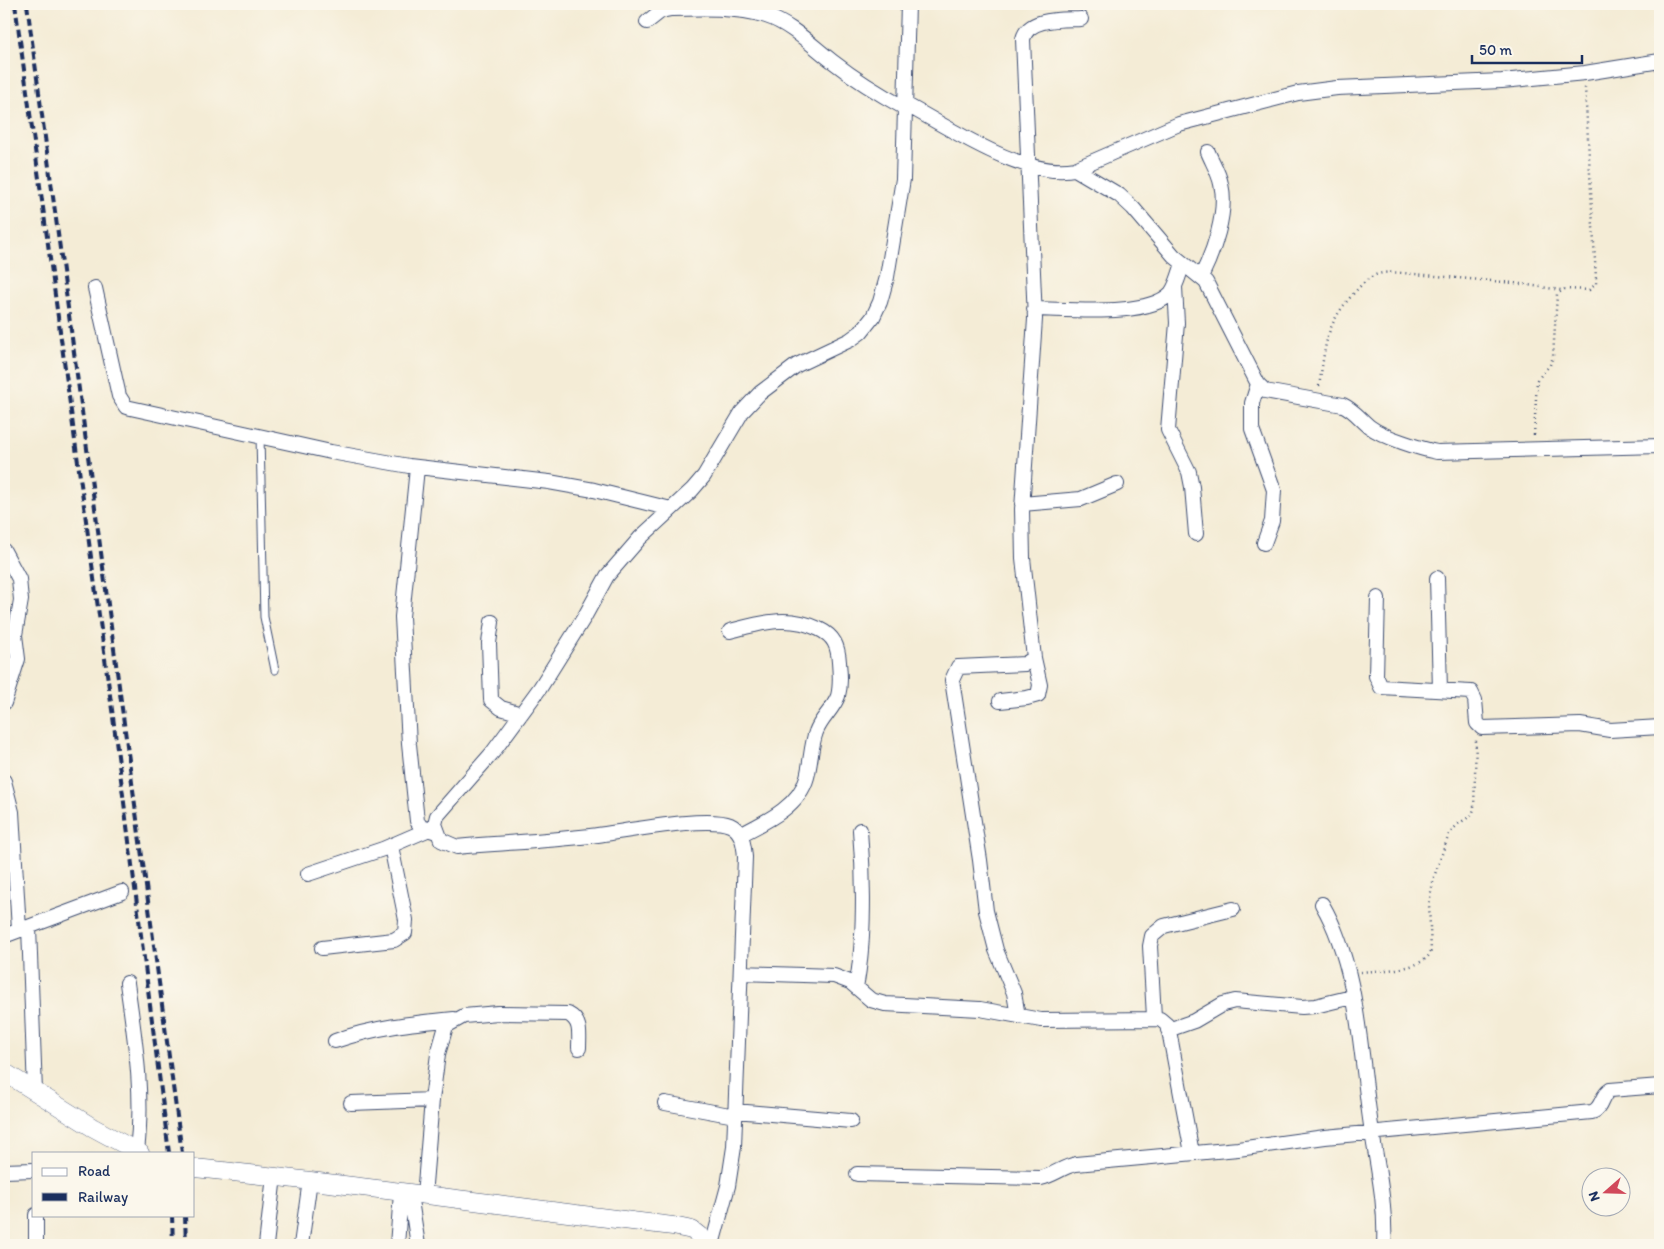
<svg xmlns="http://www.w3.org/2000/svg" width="1664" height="1249" font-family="Itim,sans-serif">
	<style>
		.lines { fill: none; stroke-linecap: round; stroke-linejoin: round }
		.service-casing { stroke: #3c4b70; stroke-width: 9 }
		.minor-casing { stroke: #3c4b70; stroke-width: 16 }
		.tertiary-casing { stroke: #3c4b70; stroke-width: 19 }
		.path { stroke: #3c4b70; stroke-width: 2.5; stroke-dasharray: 1 4; stroke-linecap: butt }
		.service { stroke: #fff; stroke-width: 7 }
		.minor { stroke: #fff; stroke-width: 14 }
		.tertiary { stroke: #fff; stroke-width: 18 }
		.rail { stroke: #1b2f5e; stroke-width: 4; stroke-dasharray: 8 4; stroke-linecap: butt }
	</style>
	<rect width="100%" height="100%" fill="#fbf7ec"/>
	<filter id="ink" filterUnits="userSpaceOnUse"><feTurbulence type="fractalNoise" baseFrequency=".02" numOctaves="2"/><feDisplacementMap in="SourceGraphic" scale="10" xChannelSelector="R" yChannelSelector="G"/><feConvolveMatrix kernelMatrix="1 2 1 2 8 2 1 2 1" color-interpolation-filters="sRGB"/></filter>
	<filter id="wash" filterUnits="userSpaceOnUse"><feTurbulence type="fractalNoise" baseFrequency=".0096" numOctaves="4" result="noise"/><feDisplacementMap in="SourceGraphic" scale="20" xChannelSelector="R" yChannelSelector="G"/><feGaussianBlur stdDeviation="1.12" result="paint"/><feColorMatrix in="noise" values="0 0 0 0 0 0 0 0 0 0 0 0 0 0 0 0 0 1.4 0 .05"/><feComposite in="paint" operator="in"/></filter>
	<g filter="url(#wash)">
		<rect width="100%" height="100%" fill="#f4ecd6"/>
	</g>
	<g filter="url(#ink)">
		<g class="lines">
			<g class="service-casing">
				<path id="service" d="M260,436L264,617L275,670"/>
			</g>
			<g class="minor-casing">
				<path id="minor" d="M647,22L661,11L671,9C701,8 738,7 766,16C791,24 811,45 832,61C855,79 879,94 905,108
					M905,104C950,128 1024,179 1075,169L1179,124L1298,93L1337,88L1502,81L1585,73L1660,61
					M1075,169L1119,195L1133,208L1174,256L1206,282L1258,384L1265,391L1343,405C1354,410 1361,420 1370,427C1383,437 1421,449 1437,452L1660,446
					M1201,277C1213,253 1228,212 1221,184C1219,173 1212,162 1208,152
					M1175,287L1177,323L1168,430L1189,472L1192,487L1196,534
					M95,288L119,396L126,407L331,452L409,466L549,482L594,490L671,509
					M1034,309C1067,309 1148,318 1171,293C1177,285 1179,274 1183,264
					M1258,384L1252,403V429L1274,490L1272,521L1264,543
					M417,468L402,617L409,744L417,821L421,827L437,832
					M1022,504L1081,499L1117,484
					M4,551L19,579L21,600L15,635L18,659L4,703
					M1437,578L1440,690
					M1378,598L1376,676L1381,687L1471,692L1475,700L1477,723L1482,728L1580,725L1610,730L1660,727
					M492,622L489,643L491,700L501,708L521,714
					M730,631C761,623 788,614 819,629C834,636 838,646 839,662C840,674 841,685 838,696C833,710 821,718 816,732C811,745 811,762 807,777C799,807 765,822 740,835
					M1000,701L1027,698L1038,695L1040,685L1034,658
					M4,781L12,812L19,930
					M308,874L383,849L427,830
					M1322,904C1360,969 1360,1059 1372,1132C1378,1170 1386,1206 1384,1245
					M29,927L35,1092
					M4,936L122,892
					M322,948L394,940L405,933L406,920L391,846
					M741,973L834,976L850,982L871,1000L885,1004L980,1009L1041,1020L1160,1019L1167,1025L1170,1036L1192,1153
					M127,983C135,1040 144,1094 137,1151
					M856,987C865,942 864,876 860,830
					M1018,1016L1014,993L996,950L986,911L980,860L952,680L958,667L1025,664L1034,658L1023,558L1022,509L1035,319L1023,39C1028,17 1063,20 1081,19
					M1154,1017L1150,946L1152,936L1164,926L1233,909
					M1168,1030L1194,1021L1223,1004L1235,1001L1302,1007L1315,1006L1352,997
					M335,1041C374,1027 413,1023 454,1019
					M351,1103L432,1100
					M665,1103L735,1116
					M735,1111L851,1121
					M4,1171L34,1170
					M857,1174L1041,1178C1054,1175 1062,1167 1076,1164L1238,1149L1325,1137L1592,1112C1603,1108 1600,1096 1610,1090L1660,1086
					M410,1194L418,1245
					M424,1196L432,1100L438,1054L446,1026L464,1016L498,1013L568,1014C582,1021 579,1035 579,1048
					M36,1245V1215
					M266,1245L274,1176
					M301,1245L310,1180
					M397,1245L401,1193
					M712,1245L728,1186L734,1147L745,857C744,845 742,830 730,825C706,815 619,833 590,836C546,841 501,843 457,847L441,840L435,824L437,816L493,752L540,688L585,616L607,576L640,538L692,490L704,476L742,412L760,393L797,365L850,340L861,332L873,317L880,302L887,277L903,179L908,4"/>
			</g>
			<g class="tertiary-casing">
				<path id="tertiary" d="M4,1072L92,1127L140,1153
					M194,1168C354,1184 513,1207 673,1226L692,1230L711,1245"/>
			</g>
			<path class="path" d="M1319,386C1326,345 1324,327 1353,294C1371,274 1376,271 1403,273L1514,283L1561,290
				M1534,435L1537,380L1550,365L1553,357L1557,294L1565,289L1589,290L1596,284V278L1585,87
				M1361,972C1381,970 1424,971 1431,951L1429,903L1434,877L1449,834L1458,824L1472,815L1474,809L1476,739"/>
			<use href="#service" class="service"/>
			<use href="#minor" class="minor"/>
			<use href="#tertiary" class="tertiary"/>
			<path class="rail" d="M15,4L113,717L169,1153
				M27,4L182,1153
				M172,1215L173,1245
				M185,1215L186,1245"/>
		</g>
	</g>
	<rect width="1664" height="1249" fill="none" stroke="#fbf7ec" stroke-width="20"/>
	<rect x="32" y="1152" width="162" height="65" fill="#fbf7ec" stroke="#a1a7b3"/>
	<rect x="42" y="1168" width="25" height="8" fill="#ffffff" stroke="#a1a7b3"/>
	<text x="78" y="1176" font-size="15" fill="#1b2f5e">Road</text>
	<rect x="42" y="1193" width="25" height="8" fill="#1b2f5e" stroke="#a1a7b3"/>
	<text x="78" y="1202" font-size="15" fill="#1b2f5e">Railway</text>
	<g transform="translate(1606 1192) rotate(250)"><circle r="24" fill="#fbf7ec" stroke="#a1a7b3"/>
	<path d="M0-4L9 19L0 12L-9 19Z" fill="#d1495b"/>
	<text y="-8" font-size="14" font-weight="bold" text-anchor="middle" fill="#1b2f5e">N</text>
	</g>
	<path d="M1472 55v8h110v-8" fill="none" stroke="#1b2f5e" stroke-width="2.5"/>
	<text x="1479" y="55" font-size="15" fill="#1b2f5e" stroke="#fbf7ec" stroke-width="4" paint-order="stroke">50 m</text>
</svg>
